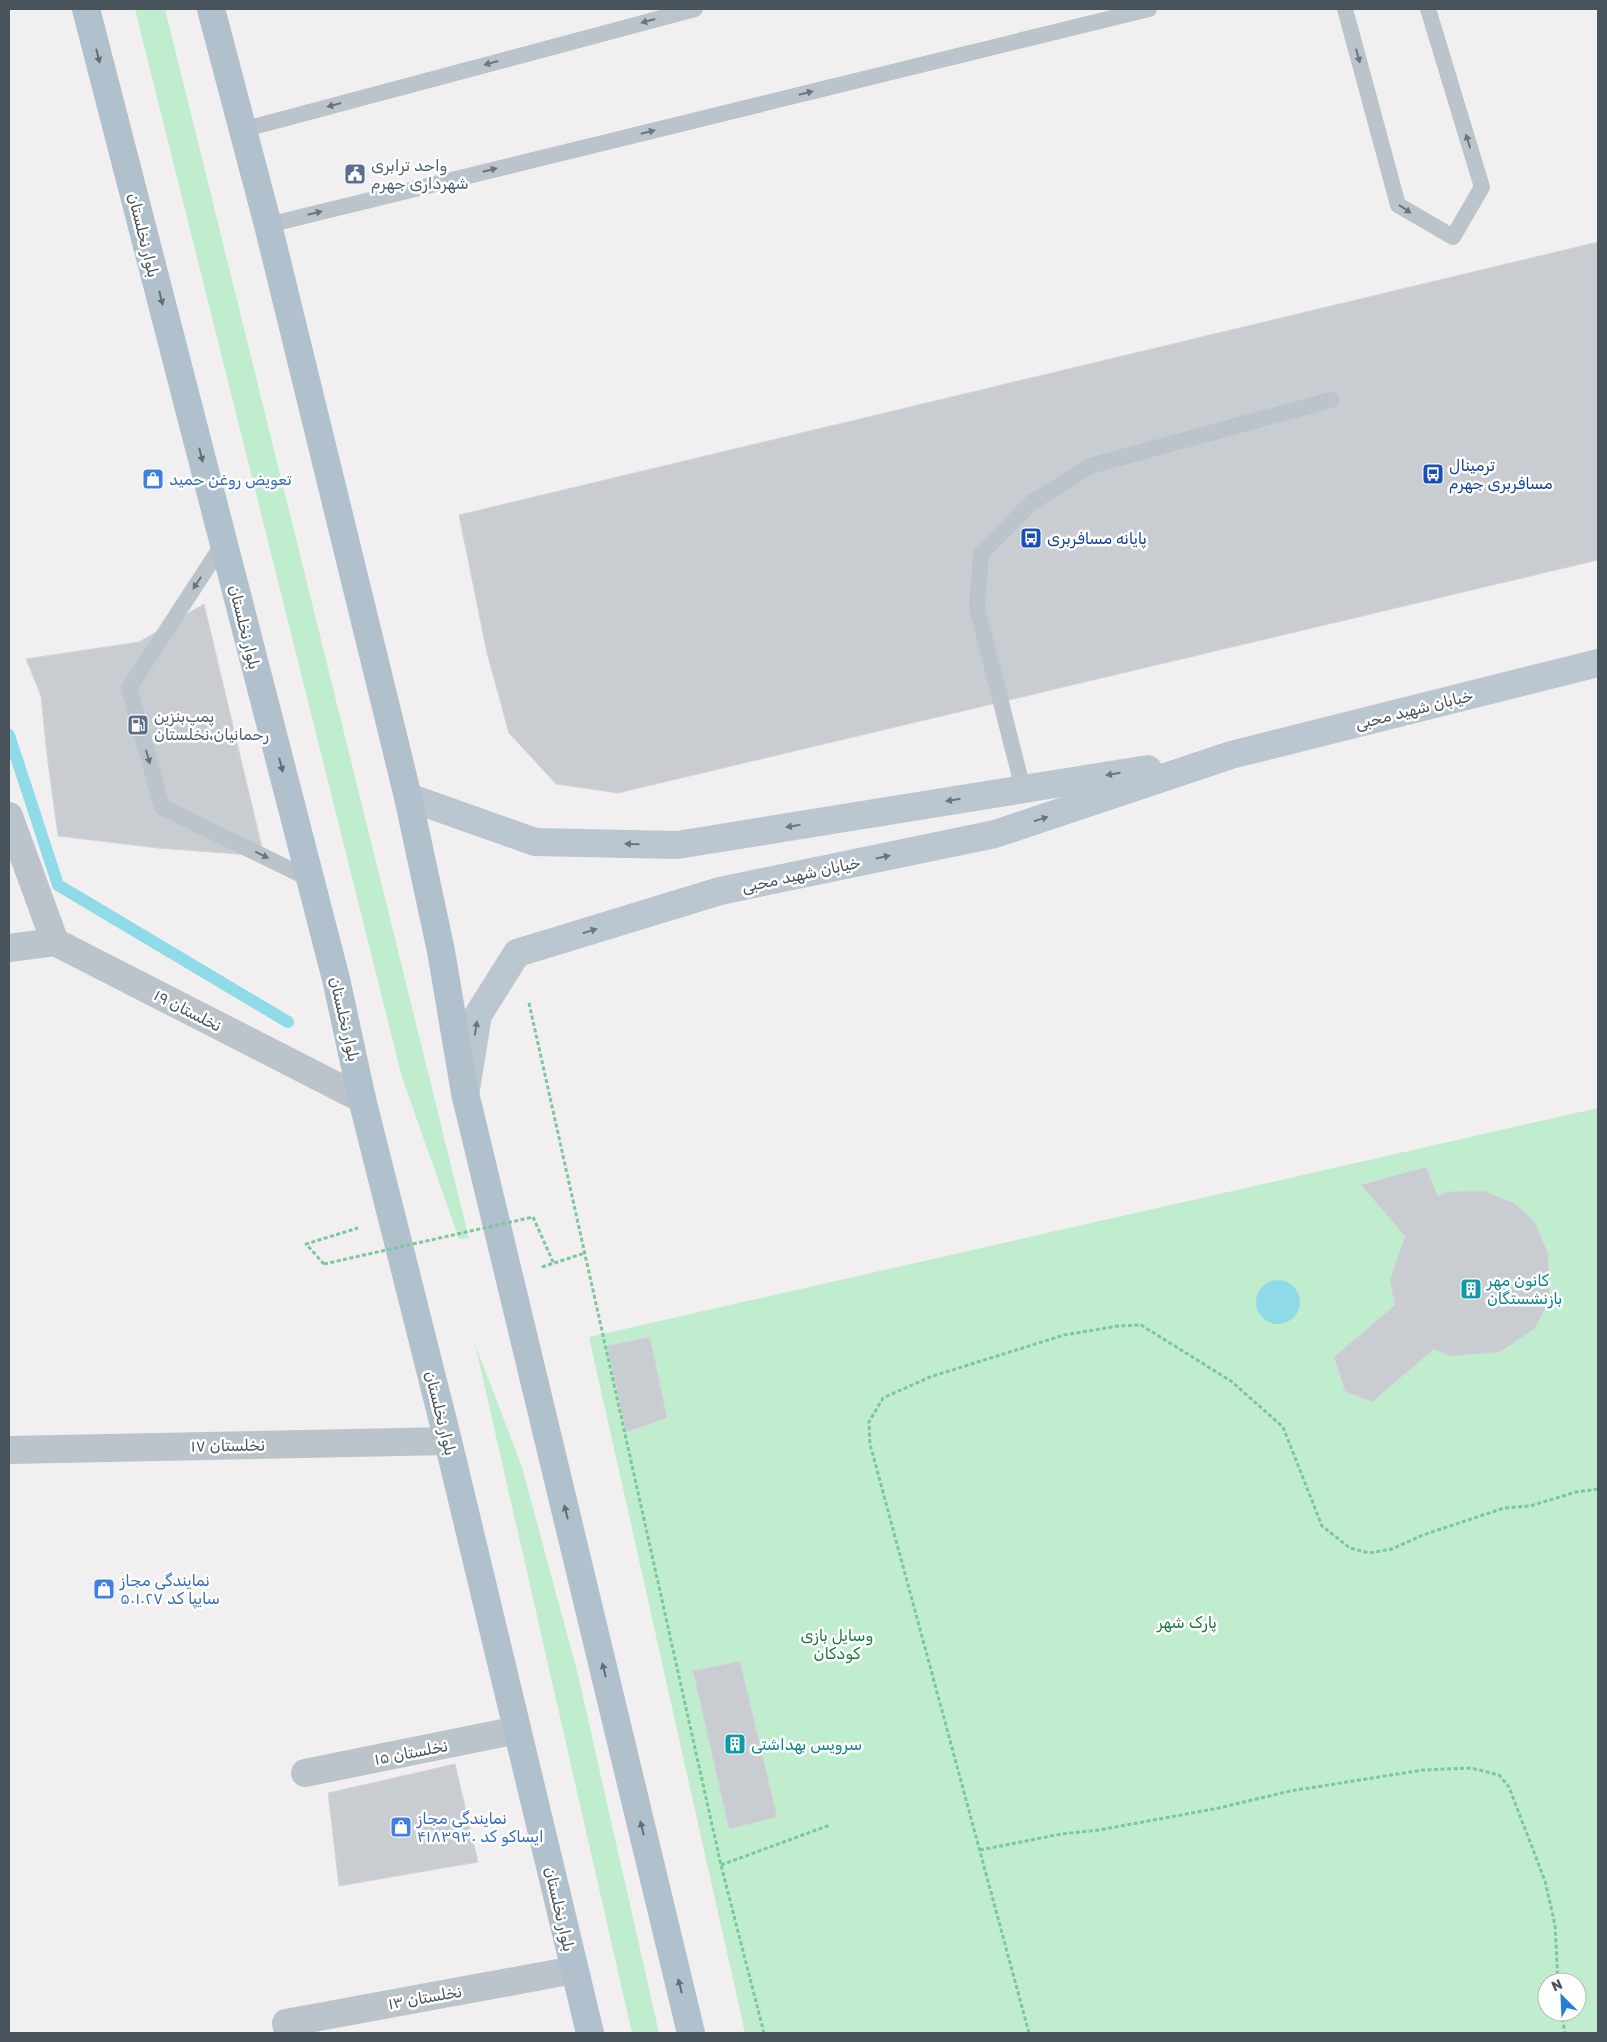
<svg xmlns="http://www.w3.org/2000/svg" width="1607" height="2042" font-family="Rubik,'Noto Naskh Arabic',sans-serif">
	<style>
		.green { fill: #c0edce; fill-rule: evenodd }
		.water { fill: #8fdbe7 }
		.lines { fill: none; stroke-linecap: round; stroke-linejoin: round }
		.stream { stroke: #8fdbe7; stroke-width: 12 }
		.building { fill: #c9ccd1; stroke: #d3d6da }
		.path { stroke: #79c99c; stroke-width: 3; stroke-dasharray: 4 2.5; stroke-linecap: butt }
		.lane { stroke: #bbc4cb; stroke-width: 16 }
		.street { stroke: #bbc4cb; stroke-width: 28 }
		.secondary { stroke: #bbc7d0; stroke-width: 28 }
		.primary { stroke: #b0c0cc; stroke-width: 28 }
		.path-bridge { stroke: #79c99c; stroke-width: 3; stroke-dasharray: 4 2.5; stroke-linecap: butt }
		.oneway { fill: #6a757d }
		.oneway2 { fill: #626e77 }
		.oneway3 { fill: #6a767e }
		.labels { text-anchor: middle; stroke-width: 5; stroke-linejoin: round; paint-order: stroke }
		.service-label { font-size: 16px; fill: #4e5e75; stroke: #fff; text-anchor: start }
		.street-label { font-size: 16px; fill: #48535b; stroke: #fff }
		.transit-label { font-size: 16px; fill: #164399; stroke: #fff; text-anchor: start }
		.shop-label { font-size: 16px; fill: #366cbe; stroke: #fff; text-anchor: start }
		.culture-label { font-size: 16px; fill: #0d838f; stroke: #fff; text-anchor: start }
		.park-label { font-size: 16px; fill: #1c7944; stroke: #fff }
	</style>
	<rect width="100%" height="100%" fill="#f1efef"/>
	<path class="green" d="M135,9H165L469,1238L459,1239L402,1077Z
		M1598,1108V2033H745L589,1337ZM1547,1982H1577V2012H1547Z
		M475,1344L522,1467L578,1675L659,2033H632Z"/>
	<path class="water" d="M1256 1302a22 22 0 1 1 44 0a22 22 0 1 1-44 0Z"/>
	<g class="lines">
		<path class="stream" d="M9,735L58,885L288,1022"/>
	</g>
	<path class="building" d="M1598,242V560L618,793L556,784L509,733L487,653L459,515Z
		M204,604L264,856L158,848L58,836L47,755L41,696L26,659L139,642Z
		M1426,1167L1438,1197L1445,1192L1483,1191L1514,1203L1535,1222L1548,1254L1550,1299L1535,1328L1500,1352L1450,1356L1434,1349L1372,1402L1345,1391L1334,1357L1395,1305L1390,1280L1405,1236L1361,1185Z
		M650,1337L667,1418L626,1432L607,1346Z
		M740,1661L777,1817L729,1829L693,1671Z
		M455,1764L478,1862L339,1886L328,1793Z"/>
	<g class="lines">
		<path class="path" d="M529,1003L721,1865L764,2033
			M533,1217L554,1264
			M324,1264L306,1244L358,1228
			M542,1267L585,1253
			M980,1850L1061,1834L1099,1830L1219,1808L1290,1791L1423,1770L1471,1768L1499,1775L1509,1787L1545,1881L1555,1925L1558,1982
			M721,1865L830,1825
			M1561,2012L1565,2033
			M1029,2033L870,1444L869,1422L883,1398L930,1377L1064,1335L1118,1326L1141,1325L1231,1381L1283,1427L1322,1526L1350,1548L1369,1553L1392,1549L1423,1535L1504,1508L1530,1506L1576,1492L1598,1489"/>
		<path class="lane" d="M1345,9L1398,205L1453,237L1482,187L1428,9
			M242,130L695,9
			M268,225L1149,9
			M224,542L129,688L162,807L310,879
			M1023,789L977,608L981,554L1031,503L1090,466L1331,400"/>
		<path class="street" d="M9,816L55,942
			M9,948L55,942L362,1099
			M9,1450L448,1441
			M305,1773L517,1730
			M288,2033L286,2023L574,1970"/>
		<path class="secondary" d="M408,797L535,842L677,845L1148,769
			M466,1089L478,1015L517,953L720,891L995,834L1231,755L1598,663"/>
		<path class="primary" d="M86,9L336,979L362,1099L448,1441L590,2033
			M211,9L268,225L408,797L441,951L465,1093L691,2033"/>
		<path class="path-bridge" d="M324,1264L533,1217"/>
	</g>
	<defs><path id="oneway-solid" d="M-6-.8H1V-3.2L6.5 0L1 3.2V.8H-6Z" transform="scale(1.25)"/></defs>
	<g class="oneway">
		<use href="#oneway-solid" transform="translate(648 21) rotate(165)"/>
		<use href="#oneway-solid" transform="translate(1358 56) rotate(75)"/>
		<use href="#oneway-solid" transform="translate(491 63) rotate(165)"/>
		<use href="#oneway-solid" transform="translate(806 93) rotate(-14)"/>
		<use href="#oneway-solid" transform="translate(334 105) rotate(165)"/>
		<use href="#oneway-solid" transform="translate(648 132) rotate(-14)"/>
		<use href="#oneway-solid" transform="translate(1468 141) rotate(-107)"/>
		<use href="#oneway-solid" transform="translate(490 170) rotate(-14)"/>
		<use href="#oneway-solid" transform="translate(1405 209) rotate(34)"/>
		<use href="#oneway-solid" transform="translate(315 213) rotate(-14)"/>
		<use href="#oneway-solid" transform="translate(197 583) rotate(123)"/>
		<use href="#oneway-solid" transform="translate(148 757) rotate(74)"/>
		<use href="#oneway-solid" transform="translate(262 855) rotate(26)"/>
	</g>
	<g class="oneway2">
		<use href="#oneway-solid" transform="translate(98 56) rotate(76)"/>
		<use href="#oneway-solid" transform="translate(161 298) rotate(76)"/>
		<use href="#oneway-solid" transform="translate(201 455) rotate(76)"/>
		<use href="#oneway-solid" transform="translate(281 765) rotate(76)"/>
		<use href="#oneway-solid" transform="translate(566 1512) rotate(-104)"/>
		<use href="#oneway-solid" transform="translate(604 1670) rotate(-104)"/>
		<use href="#oneway-solid" transform="translate(642 1828) rotate(-104)"/>
		<use href="#oneway-solid" transform="translate(680 1986) rotate(-104)"/>
	</g>
	<g class="oneway3">
		<use href="#oneway-solid" transform="translate(1113 774) rotate(171)"/>
		<use href="#oneway-solid" transform="translate(953 800) rotate(171)"/>
		<use href="#oneway-solid" transform="translate(1041 819) rotate(-18)"/>
		<use href="#oneway-solid" transform="translate(793 826) rotate(171)"/>
		<use href="#oneway-solid" transform="translate(632 844) rotate(-179)"/>
		<use href="#oneway-solid" transform="translate(883 857) rotate(-12)"/>
		<use href="#oneway-solid" transform="translate(590 931) rotate(-17)"/>
		<use href="#oneway-solid" transform="translate(476 1028) rotate(-81)"/>
	</g>
	<defs>
		<g id="civic-square" transform="scale(1.125)"><rect x="-9" y="-9" width="18" height="18" rx="4" fill="#5c6f8a" stroke="#fff"/><path d="M-.6-6.5H3V-4.5H.6V-3L4-1V1h2V6H-6V1h2V-1L-.6-3ZM-1.2 2.5V6h2.4V2.5Z" fill="#fff"/></g>
		<g id="bus-square" transform="scale(1.125)"><rect x="-9" y="-9" width="18" height="18" rx="4" fill="#1a4fb4" stroke="#fff"/><path d="M-5-6H5V4H4V6H2V4H-2V6H-4V4H-5ZM-3.5-4V0h7V-4ZM-3.5 1.2v1.5H-2V1.2ZM2 1.2v1.5H3.5V1.2Z" fill="#fff"/></g>
		<g id="shop-square" transform="scale(1.125)"><rect x="-9" y="-9" width="18" height="18" rx="4" fill="#3f7fe0" stroke="#fff"/><path d="M-5-2.5h2.3a2.7 3.5 0 0 1 5.4 0H5L5.5 6h-11ZM-1.5-2.5h3a1.5 2.3 0 0 0-3 0Z" fill="#fff"/></g>
		<g id="fuel-square" transform="scale(1.125)"><rect x="-9" y="-9" width="18" height="18" rx="4" fill="#5c6f8a" stroke="#fff"/><path d="M-5.5-6h7V0h2V4h1.3V-2.5L3-4.5l.8-.8L6-3V5H2.5V1h-1V6h-7ZM-4.2-4.7v3.2H.2V-4.7Z" fill="#fff"/></g>
		<g id="building-square" transform="scale(1.125)"><rect x="-9" y="-9" width="18" height="18" rx="4" fill="#0f9aa8" stroke="#fff"/><path d="M-4-6H4V6H1V3H-1V6H-4ZM-2.5-4.3h1.7v1.8h-1.7ZM.8-4.3h1.7v1.8H.8ZM-2.5-1h1.7V.8h-1.7ZM.8-1h1.7V.8H.8Z" fill="#fff"/></g>
	</defs>
	<g fill-rule="evenodd">
		<use href="#civic-square" x="355" y="174"/>
		<use href="#bus-square" x="1433" y="474"/>
		<use href="#shop-square" x="153" y="479"/>
		<use href="#bus-square" x="1031" y="538"/>
		<use href="#fuel-square" x="138" y="725"/>
		<use href="#building-square" x="1471" y="1289"/>
		<use href="#shop-square" x="104" y="1589"/>
		<use href="#building-square" x="735" y="1744"/>
		<use href="#shop-square" x="401" y="1827"/>
	</g>
	<g class="labels">
		<g class="service-label">
			<text x="371" y="171">واحد ترابری<tspan x="371" dy="18">شهرداری جهرم</tspan></text>
			<text x="154" y="722">پمپ‌بنزین<tspan x="154" dy="18">رحمانیان،نخلستان</tspan></text>
		</g>
		<g class="street-label">
			<text transform="translate(144 235) rotate(76)" y="6">بلوار نخلستان</text>
			<text transform="translate(245 627) rotate(76)" y="6">بلوار نخلستان</text>
			<text transform="translate(1414 709) rotate(-14)" y="6">خیابان شهید محبی</text>
			<text transform="translate(801 874) rotate(-12)" y="6">خیابان شهید محبی</text>
			<text transform="translate(188 1010) rotate(27)" y="6">نخلستان ۱۹</text>
			<text transform="translate(345 1019) rotate(77)" y="6">بلوار نخلستان</text>
			<text transform="translate(441 1413) rotate(76)" y="6">بلوار نخلستان</text>
			<text transform="translate(228 1445) rotate(-1)" y="6">نخلستان ۱۷</text>
			<text transform="translate(411 1752) rotate(-11)" y="6">نخلستان ۱۵</text>
			<text transform="translate(560 1909) rotate(77)" y="6">بلوار نخلستان</text>
			<text transform="translate(425 1997) rotate(-10)" y="6">نخلستان ۱۳</text>
		</g>
		<g class="transit-label">
			<text x="1449" y="471">ترمینال<tspan x="1449" dy="18">مسافربری جهرم</tspan></text>
			<text x="1047" y="544">پایانه مسافربری</text>
		</g>
		<g class="shop-label">
			<text x="169" y="485">تعویض روغن حمید</text>
			<text x="120" y="1586">نمایندگی مجاز<tspan x="120" dy="18">سایپا کد ۵۰۱۰۲۷</tspan></text>
			<text x="417" y="1824">نمایندگی مجاز<tspan x="417" dy="18">ایساکو کد ۴۱۸۳۹۳۰</tspan></text>
		</g>
		<g class="culture-label">
			<text x="1487" y="1286">کانون مهر<tspan x="1487" dy="18">بازنشستگان</tspan></text>
			<text x="751" y="1750">سرویس بهداشتی</text>
		</g>
		<g class="park-label">
			<text x="1187" y="1628">پارک شهر</text>
			<text x="837" y="1641">وسایل بازی<tspan x="837" dy="18">کودکان</tspan></text>
		</g>
	</g>
	<rect width="1607" height="2042" fill="none" stroke="#48535b" stroke-width="20"/>
	<g transform="translate(1562 1997) rotate(336)"><circle r="24" fill="#ffffff" stroke="#b6babd"/>
	<path d="M0-4L9 19L0 12L-9 19Z" fill="#227ed8"/>
	<text y="-8" font-size="14" font-weight="bold" text-anchor="middle" fill="#48535b">N</text>
	</g>
</svg>
